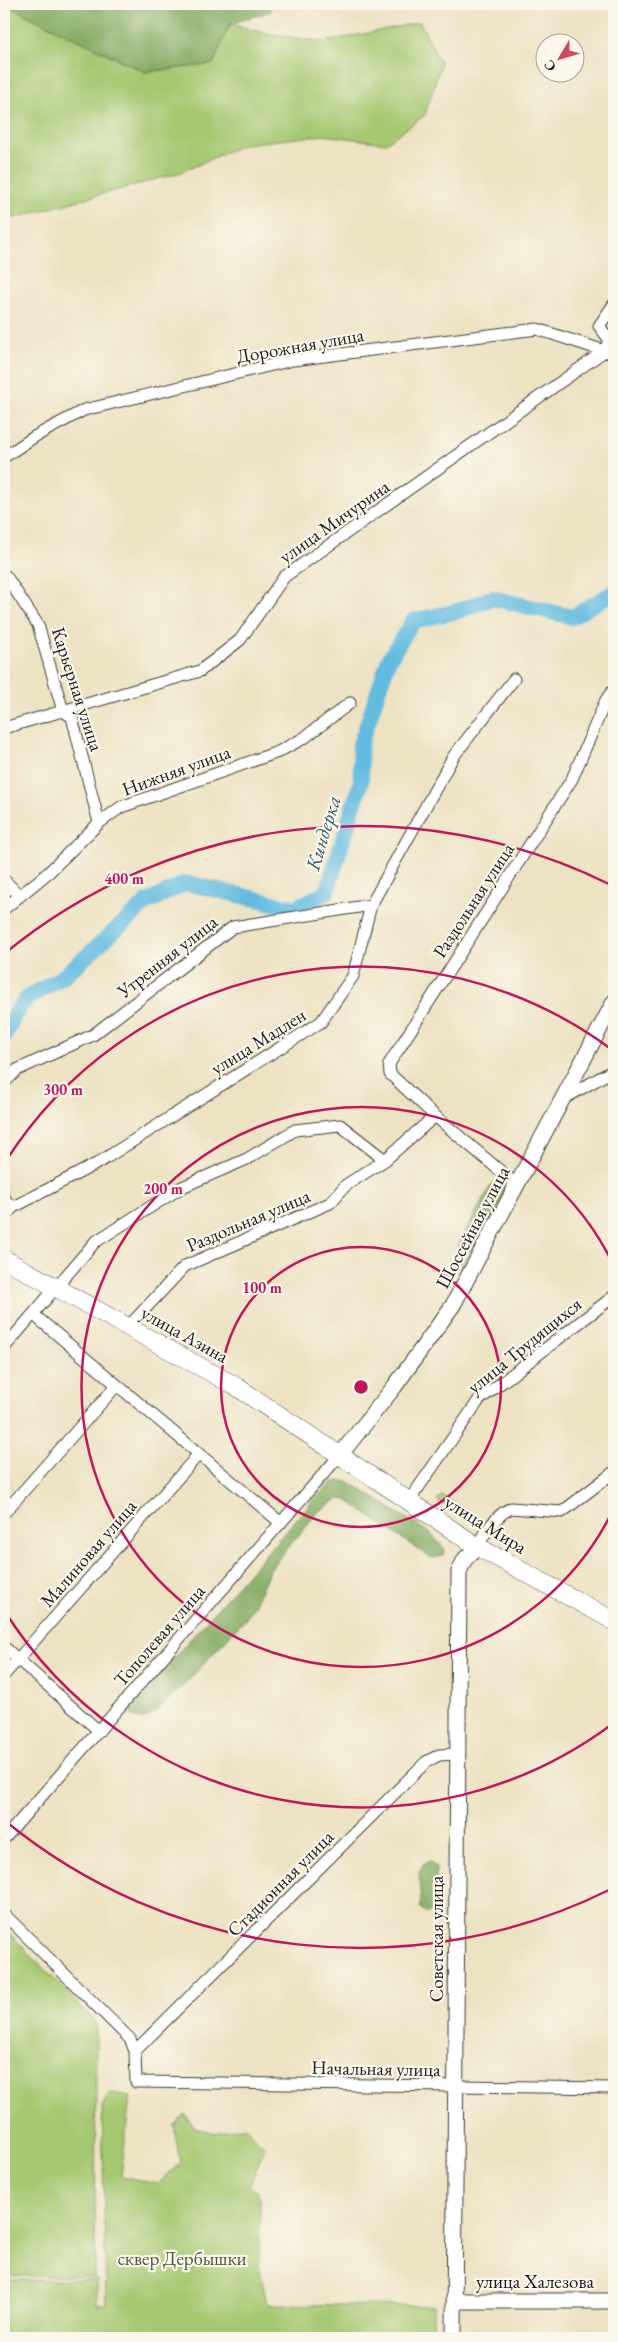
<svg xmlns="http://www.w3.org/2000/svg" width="618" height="2342" font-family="'EB Garamond',serif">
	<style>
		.green { fill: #a5c871; stroke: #607246 }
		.forest { fill: #84ac63; stroke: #506440 }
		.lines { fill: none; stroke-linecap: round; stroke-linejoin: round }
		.river { stroke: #63bbe0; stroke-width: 16 }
		.street-casing { stroke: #3b3a35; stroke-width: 13 }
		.secondary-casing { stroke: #3b3a35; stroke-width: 17 }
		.primary-casing { stroke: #3b3a35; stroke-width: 19 }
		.street { stroke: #fff; stroke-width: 11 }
		.secondary { stroke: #fff; stroke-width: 15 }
		.primary { stroke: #fff; stroke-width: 18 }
		.ring { fill: none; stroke: #c2185b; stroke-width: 2.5 }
		.labels { text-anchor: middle; stroke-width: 4.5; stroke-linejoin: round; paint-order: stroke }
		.street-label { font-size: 19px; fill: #1c1c1c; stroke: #fbf7ec }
		.park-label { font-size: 19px; fill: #4c583a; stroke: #fbf7ec }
		.water-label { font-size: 20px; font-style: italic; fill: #385c6a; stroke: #fbf7ec }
		.centre { fill: #c2185b; stroke: #fbf7ec; stroke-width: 2.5 }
		.ring-label { font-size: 15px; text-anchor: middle; font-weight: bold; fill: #c2185b; stroke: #fbf7ec; stroke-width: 4.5; stroke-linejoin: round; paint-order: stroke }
	</style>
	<rect width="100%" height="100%" fill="#fbf7ec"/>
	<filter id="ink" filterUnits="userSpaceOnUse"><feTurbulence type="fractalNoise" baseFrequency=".02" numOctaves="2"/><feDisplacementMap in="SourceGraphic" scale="10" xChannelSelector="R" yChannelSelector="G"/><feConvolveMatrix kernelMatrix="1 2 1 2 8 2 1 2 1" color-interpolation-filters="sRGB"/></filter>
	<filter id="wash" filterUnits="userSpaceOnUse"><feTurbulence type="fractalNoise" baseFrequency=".0096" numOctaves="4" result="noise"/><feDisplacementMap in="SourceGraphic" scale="20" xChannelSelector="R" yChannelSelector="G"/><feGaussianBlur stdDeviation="1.12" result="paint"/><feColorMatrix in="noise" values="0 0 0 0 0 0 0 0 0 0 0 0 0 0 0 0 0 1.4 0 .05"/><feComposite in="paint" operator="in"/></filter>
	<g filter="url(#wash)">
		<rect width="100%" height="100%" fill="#ede2c2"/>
		<path class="green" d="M4,4L145,72L213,64L230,24L266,33L325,42L420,22L441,64L425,115L386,143L323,135L244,144L182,172L4,221Z
			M442,1495L462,1508L457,1511L439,1502L437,1500Z
			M4,1928L96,2022L95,2277L10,2276V2253H4Z
			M111,2093L130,2096L121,2176L158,2184L180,2163L174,2125L185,2114L195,2128L215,2133L245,2127L265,2147L249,2187L258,2191L260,2205L259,2265L267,2304L433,2306V2338H4V2280H97V2304H106L102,2105Z"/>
		<path class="forest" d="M4,4H269L271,11L230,24L213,64L145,72Z
			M500,1179L509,1196L490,1226L484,1227L483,1239L462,1275L461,1258L458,1246L491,1185Z
			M341,1481L349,1482L430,1533L445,1549L443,1556L433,1558L426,1555L346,1500L338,1499L318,1512L270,1569L254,1606L245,1620C228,1636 159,1716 144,1719C138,1720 134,1717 130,1713L132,1705L315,1498L333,1482Z
			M430,1861L436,1867L437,1902L434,1910L427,1913L421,1909L419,1873L423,1864Z"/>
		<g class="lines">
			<path class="river" d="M4,1037L15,1014L27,998L64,976L146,903L186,883L295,908L327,892L361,782L360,745L389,659L413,621L458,611L492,598L572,617L614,592"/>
		</g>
	</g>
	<g filter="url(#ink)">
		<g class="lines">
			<g class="street-casing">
				<path id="street" d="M4,457L34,437L84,410L293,360L537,329L614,354
					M4,577L6,576L38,625L63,711L72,717L99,823
					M4,728L200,671L240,640L284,577L606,350L609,339L599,326L614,304
					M4,880L20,896
					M4,909L49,872L99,823L121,807L278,752L304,738L350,703
					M4,1083L17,1070L93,1035L233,927L371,905
					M563,1099L614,1070
					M517,1185L435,1116L390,1074L389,1064L572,779L606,700L614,689
					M4,1198L12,1208
					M4,1218L12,1208L98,1163L321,1022L353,976L371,905L453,757L514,679
					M34,1315L281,1523
					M129,1326L185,1266L330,1203L346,1185L385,1160L435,1116
					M4,1348L95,1242L182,1187L247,1159L295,1130L340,1125L385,1160
					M409,1501L479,1400L614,1296
					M4,1513L117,1385
					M478,1547C485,1532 496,1515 511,1508L562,1512L614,1472
					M4,1647L99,1731
					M4,1675L199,1454
					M4,1839L340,1455
					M4,1914L130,2039L135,2051L136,2082L614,2088
					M135,2051L426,1762L439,1755L456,1754"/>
			</g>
			<g class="secondary-casing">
				<path id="secondary" d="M340,1455L395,1386L453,1305L614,1002
					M456,2301H614
					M454,2338L459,1572L465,1559L478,1547"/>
			</g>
			<g class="primary-casing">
				<path id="primary" d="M4,1259L237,1387L478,1547L614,1621"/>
			</g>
			<use href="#street" class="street"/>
			<use href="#secondary" class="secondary"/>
			<use href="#primary" class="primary"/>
		</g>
	</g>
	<g class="ring">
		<circle cx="361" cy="1387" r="140"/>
		<path d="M614 1508A280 280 0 1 1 614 1266"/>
		<path d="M611 1725A421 421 0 0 1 4 1610M4 1164A421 421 0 0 1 611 1049"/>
		<path d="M611 1889A561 561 0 0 1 4 1820M4 954A561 561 0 0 1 611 885"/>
	</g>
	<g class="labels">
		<g class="street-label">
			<text transform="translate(300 345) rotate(-10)" y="7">Дорожная улица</text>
			<text transform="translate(334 521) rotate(-35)" y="7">улица Мичурина</text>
			<text transform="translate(78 689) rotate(72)" y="7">Карьерная улица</text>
			<text transform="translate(176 770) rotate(-20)" y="7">Нижняя улица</text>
			<text transform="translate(473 900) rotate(-57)" y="7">Раздольная улица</text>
			<text transform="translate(167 956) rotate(-38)" y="7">Утренняя улица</text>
			<text transform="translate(258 1041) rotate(-32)" y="7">улица Мадлен</text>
			<text transform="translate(248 1220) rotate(-23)" y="7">Раздольная улица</text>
			<text transform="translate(472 1227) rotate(-62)" y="7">Шоссейная улица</text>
			<text transform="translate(185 1334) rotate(29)" y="7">улица Азина</text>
			<text transform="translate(524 1345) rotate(-39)" y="7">улица Трудящихся</text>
			<text transform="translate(486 1524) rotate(32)" y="7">улица Мира</text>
			<text transform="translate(88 1553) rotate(-49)" y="7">Малиновая улица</text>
			<text transform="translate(159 1635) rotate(-49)" y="7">Тополевая улица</text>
			<text transform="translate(280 1883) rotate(-45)" y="7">Стадионная улица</text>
			<text transform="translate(436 1939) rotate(-90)" y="7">Советская улица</text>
			<text transform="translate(376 2068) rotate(1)" y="7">Начальная улица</text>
			<text x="535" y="2288">улица Халезова</text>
		</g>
		<g class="park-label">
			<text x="182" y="2265">сквер Дербышки</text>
		</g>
		<g class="water-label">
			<text transform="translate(323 833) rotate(-73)" y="7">Киндерка</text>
		</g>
	</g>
	<circle cx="361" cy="1387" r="8" class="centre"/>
	<g class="ring-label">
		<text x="124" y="884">400 m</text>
		<text x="63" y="1095">300 m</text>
		<text x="163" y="1194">200 m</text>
		<text x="262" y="1293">100 m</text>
	</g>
	<rect width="618" height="2342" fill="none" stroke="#fbf7ec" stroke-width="20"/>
	<g transform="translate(560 58) rotate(232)"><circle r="24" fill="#fbf7ec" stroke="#a29f99"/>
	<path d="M0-4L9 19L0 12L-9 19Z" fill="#d1495b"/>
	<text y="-8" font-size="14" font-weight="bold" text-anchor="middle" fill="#1c1c1c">С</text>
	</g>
</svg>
